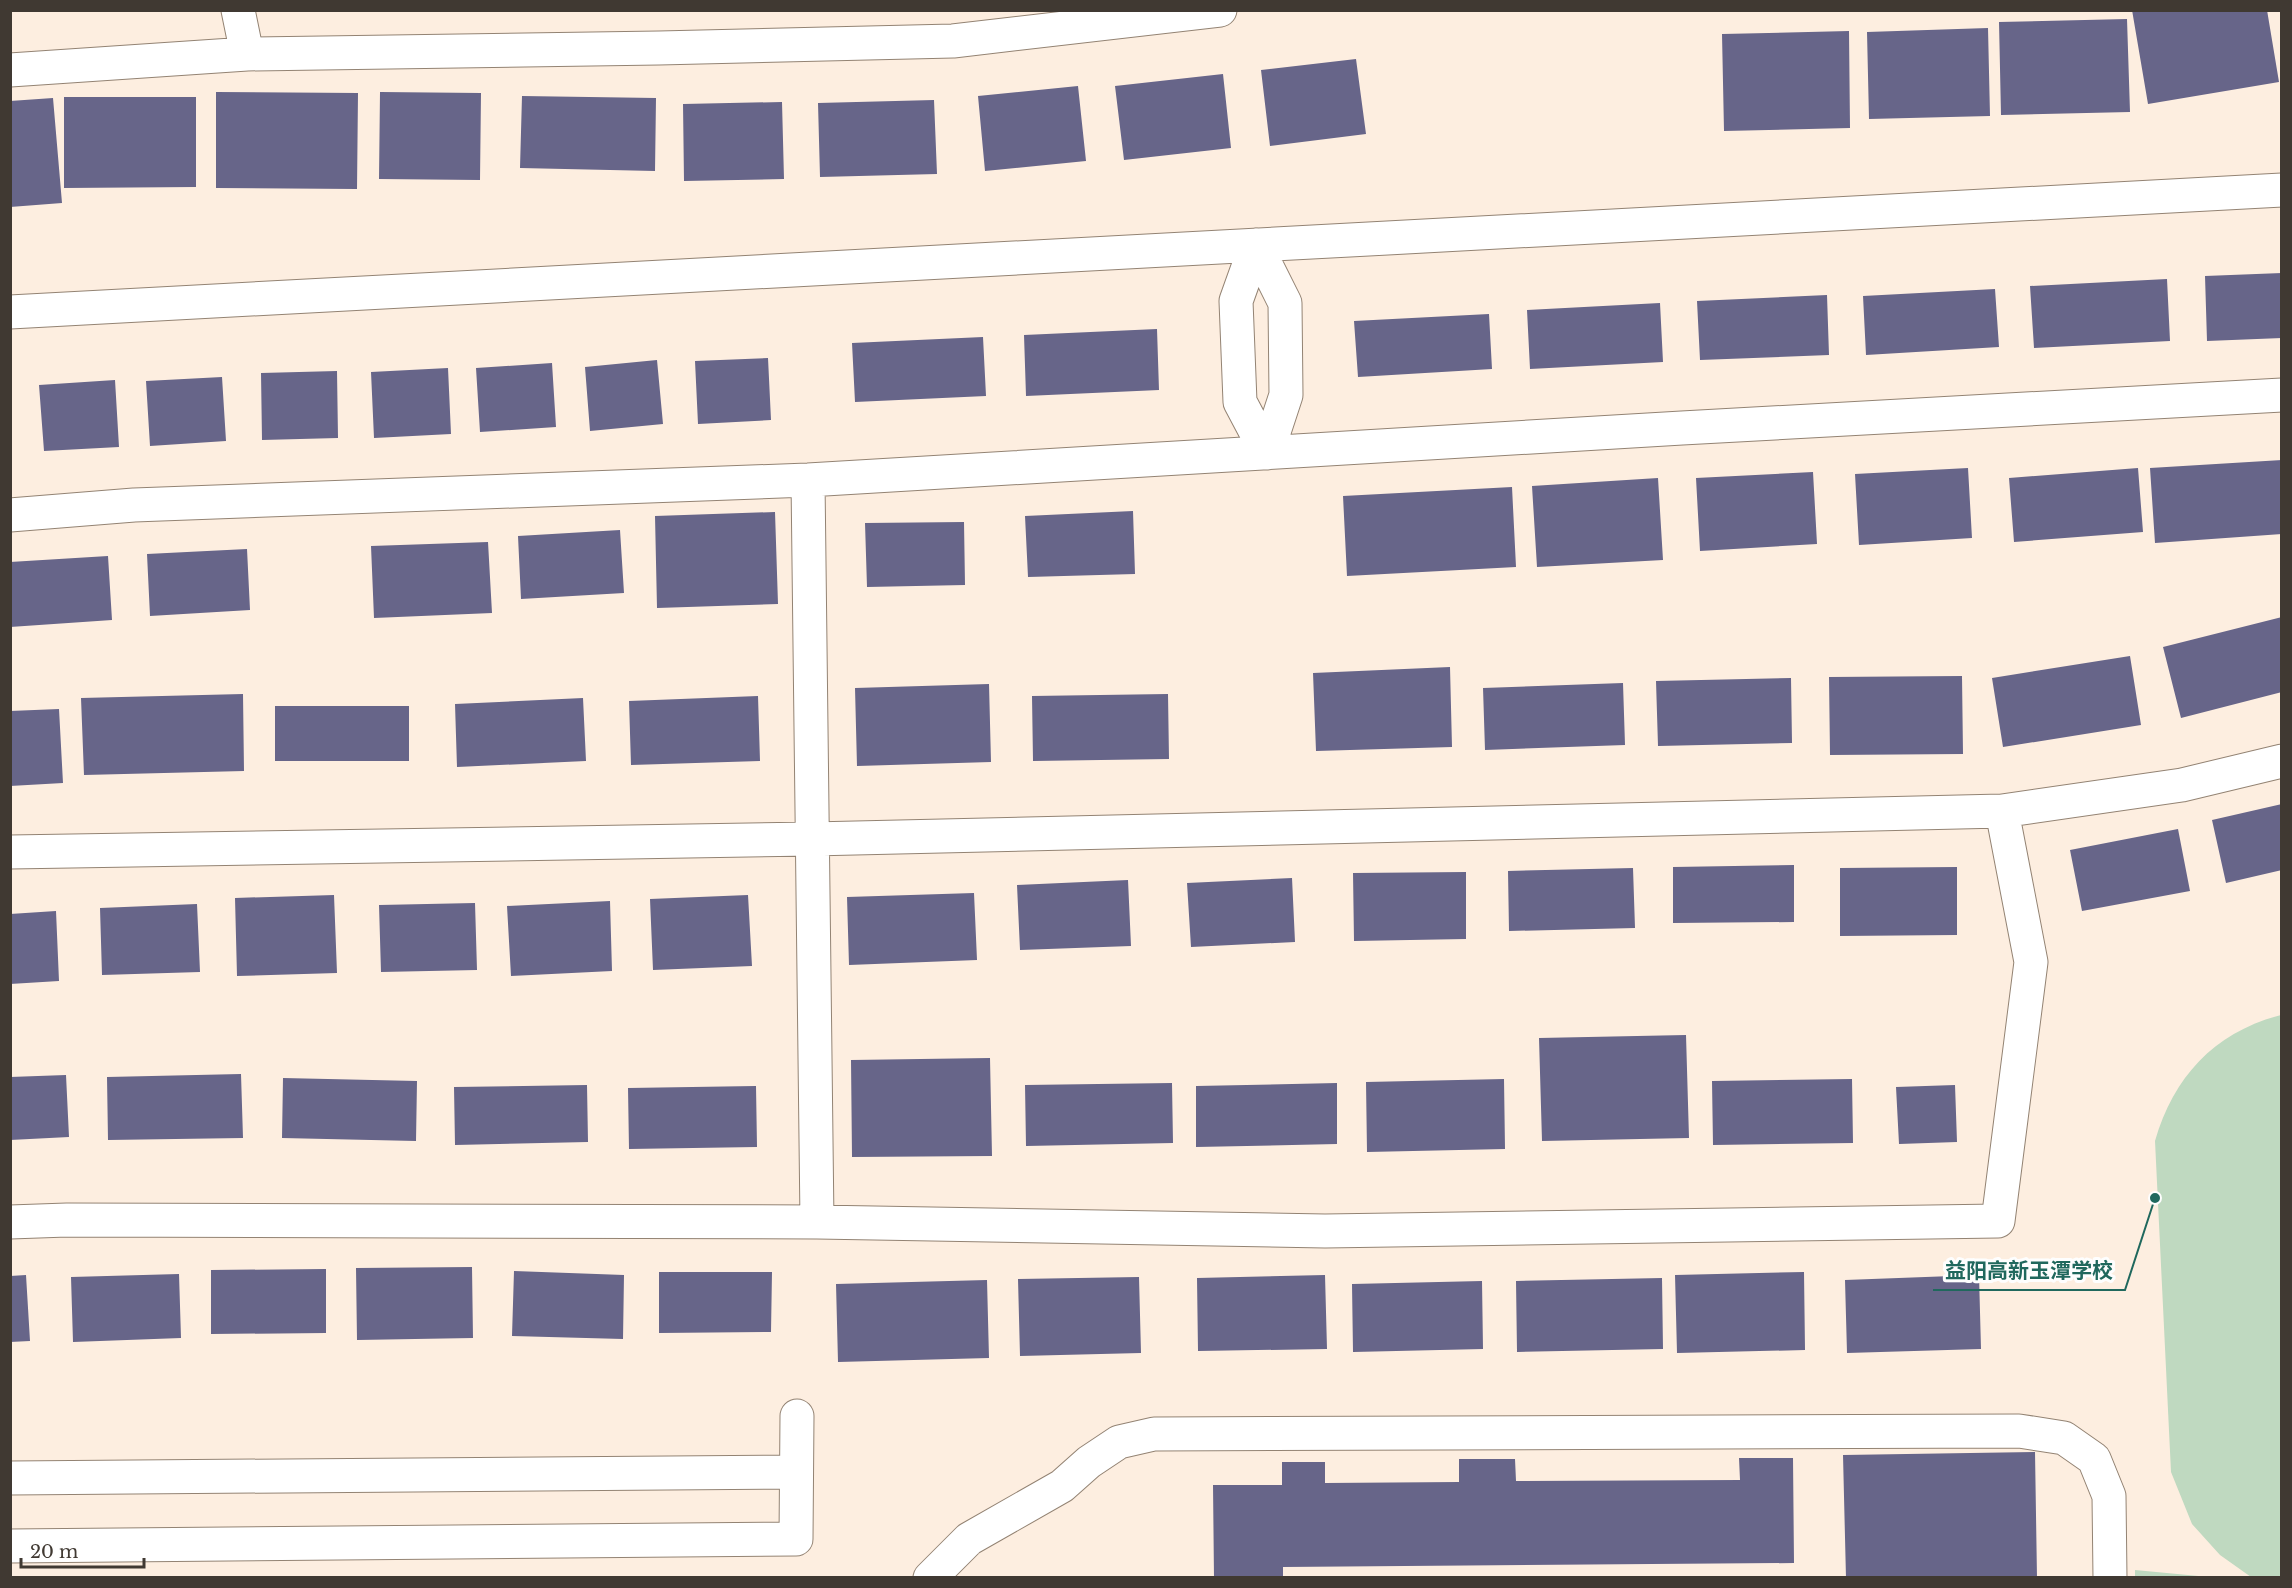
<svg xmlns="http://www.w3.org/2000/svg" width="2292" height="1588" font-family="'Libre Baskerville','Noto Sans SC',serif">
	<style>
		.green { fill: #bfd9c0 }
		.building { fill: #676589 }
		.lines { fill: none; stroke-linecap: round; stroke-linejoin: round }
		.minor-casing { stroke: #938373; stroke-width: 35 }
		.minor { stroke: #fff; stroke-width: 33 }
		.leader { fill: none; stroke: #20685d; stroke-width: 2 }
		.callout-dot { fill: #20685d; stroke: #fefefe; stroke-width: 2 }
		.callout-label { font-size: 21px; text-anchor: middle; font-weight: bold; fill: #20685d; stroke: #fefefe; stroke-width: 6; stroke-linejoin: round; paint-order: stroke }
	</style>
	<rect width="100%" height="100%" fill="#fdeee0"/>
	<path class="green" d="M2281,1015V1577H2251L2220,1555L2192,1524L2171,1472L2155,1141C2174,1076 2215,1032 2281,1015Z
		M2135,1570L2209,1577H2135Z"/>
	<path class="building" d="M2132,10H2267L2279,82L2148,104Z
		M2127,19L2130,112L2001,115L1999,22Z
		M1988,28L1990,116L1869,119L1867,32Z
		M1849,31L1850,128L1724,131L1722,34Z
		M1356,59L1366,134L1270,146L1261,70Z
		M1223,74L1231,148L1124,160L1115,86Z
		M1078,86L1086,161L985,171L978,96Z
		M216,92L358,93L357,189L216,188Z
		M380,92L481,93L480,180L379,179Z
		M522,96L656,98L655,171L520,168Z
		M64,97H196V187L64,188Z
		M53,98L62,203L10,207V101Z
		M934,100L937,174L820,177L818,103Z
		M782,102L784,179L684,181L683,104Z
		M2282,273V338L2207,341L2205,276Z
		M2167,279L2170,341L2034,348L2030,286Z
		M1995,289L1999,347L1866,355L1863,296Z
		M1827,295L1829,355L1700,360L1697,301Z
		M1660,303L1663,362L1530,369L1527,310Z
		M1489,314L1492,369L1358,377L1354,321Z
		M1157,329L1159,390L1026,396L1024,335Z
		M983,337L986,396L855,402L852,343Z
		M768,358L771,420L698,424L695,361Z
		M657,360L663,424L590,431L585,367Z
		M552,363L556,427L480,432L476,368Z
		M448,368L451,434L374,438L371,372Z
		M337,371L338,438L262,440L261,373Z
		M222,377L226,441L150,446L146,381Z
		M115,380L119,447L44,451L39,385Z
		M2282,460V534L2155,543L2150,468Z
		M1968,468L1972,538L1859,545L1855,474Z
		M2138,468L2143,532L2014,542L2009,478Z
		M1813,472L1817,544L1700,551L1696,478Z
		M1658,478L1663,560L1537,567L1532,486Z
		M1512,487L1516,567L1347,576L1343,496Z
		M1133,511L1135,574L1028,577L1025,516Z
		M775,512L778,604L657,608L655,516Z
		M964,522L965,585L867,587L865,523Z
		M620,530L624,593L521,599L518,536Z
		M488,542L492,613L374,618L371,546Z
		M247,549L250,610L150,616L147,554Z
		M108,556L112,620L10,627V562Z
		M2282,617V692L2181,718L2163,647Z
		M2130,656L2141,725L2003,747L1992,678Z
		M1450,667L1452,747L1316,751L1313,673Z
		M1962,676L1963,754L1830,755L1829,677Z
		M1791,678L1792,743L1658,746L1656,681Z
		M1623,683L1625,745L1485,750L1483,688Z
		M989,684L991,762L857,766L855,688Z
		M243,694L244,771L84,775L81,698Z
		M1168,694L1169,759L1033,761L1032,696Z
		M758,696L760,761L631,765L629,701Z
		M583,698L586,761L457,767L455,704Z
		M275,706H409V761H275Z
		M59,709L63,783L10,786V711Z
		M2282,804V870L2226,883L2212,820Z
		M2178,829L2190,891L2082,911L2070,850Z
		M1794,865V922L1673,923V867Z
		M1957,867V935L1840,936V868Z
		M1633,868L1635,928L1509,931L1508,871Z
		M1466,872V939L1354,941L1353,873Z
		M1292,878L1295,942L1191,947L1187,883Z
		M1128,880L1131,946L1020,950L1017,885Z
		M974,893L977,960L849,965L847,897Z
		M334,895L337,973L237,976L235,898Z
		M748,895L752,966L653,970L650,899Z
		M610,901L612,971L511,976L507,906Z
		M475,903L477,970L381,972L379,905Z
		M197,904L200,972L102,975L100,908Z
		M56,911L59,981L10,984V914Z
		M1686,1035L1689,1138L1542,1141L1539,1038Z
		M990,1058L992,1156L852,1157L851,1060Z
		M241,1074L243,1138L108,1140L107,1077Z
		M66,1075L69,1137L10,1140V1077Z
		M283,1078L417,1081L416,1141L282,1138Z
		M1504,1079L1505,1149L1367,1152L1366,1082Z
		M1852,1079L1853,1143L1713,1145L1712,1081Z
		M1172,1083L1173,1143L1026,1146L1025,1085Z
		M1337,1083V1144L1196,1147V1086Z
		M587,1085L588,1142L455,1145L454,1087Z
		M1955,1085L1957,1142L1899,1144L1896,1087Z
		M756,1086L757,1147L629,1149L628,1088Z
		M472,1267L473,1338L357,1340L356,1268Z
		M326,1269V1333L211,1334V1270Z
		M514,1271L624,1275L623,1339L512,1336Z
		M659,1272H772L771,1332L659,1333Z
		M1804,1272L1805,1350L1677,1353L1675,1275Z
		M179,1274L181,1338L73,1342L71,1277Z
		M26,1275L30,1341L10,1342V1276Z
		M1325,1275L1327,1349L1198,1351L1197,1278Z
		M1979,1275L1981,1349L1847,1353L1845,1280Z
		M1139,1277L1141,1353L1020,1356L1018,1279Z
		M1662,1278L1663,1349L1517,1352L1516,1281Z
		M987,1280L989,1358L838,1362L836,1284Z
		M1482,1281L1483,1349L1353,1352L1352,1284Z
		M2035,1452L2037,1578H1846L1843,1455Z
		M1739,1458H1793L1794,1563L1283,1567V1578H1214L1213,1485H1282V1462H1325V1483L1459,1482V1459H1515L1516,1481L1740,1480Z"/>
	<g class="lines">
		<g class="minor-casing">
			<path id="minor" d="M238,10L247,54
				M10,70L247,54L659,48L953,41L1220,10
				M1256,245L1285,303L1286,395L1267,453L1240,402L1236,301Z
				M10,312L2282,190
				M10,515L134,505L808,480L1682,428L2282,395
				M10,852L812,839L2002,811
				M10,1222L67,1220L817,1222L808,480
				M817,1222L1325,1231L1998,1221L2031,962L2002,811L2182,785L2282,761
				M10,1478L796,1472
				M10,1546L796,1539L797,1416
				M930,1578L969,1539L1062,1486L1089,1462L1119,1442L1154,1434L2019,1431L2064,1438L2094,1459L2109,1496L2110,1578"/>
		</g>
		<use href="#minor" class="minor"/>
	</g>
	<path class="leader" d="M2155 1198L2125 1290H1933"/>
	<circle class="callout-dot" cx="2155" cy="1198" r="6"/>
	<g class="callout-label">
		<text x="2029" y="1278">益阳高新玉潭学校</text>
	</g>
	<rect width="2292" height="1588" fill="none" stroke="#403932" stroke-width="24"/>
	<path d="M21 1558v9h123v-9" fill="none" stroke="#403932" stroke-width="3"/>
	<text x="30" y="1558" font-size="18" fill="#403932" stroke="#fefefe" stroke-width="4.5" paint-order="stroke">20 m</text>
</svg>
